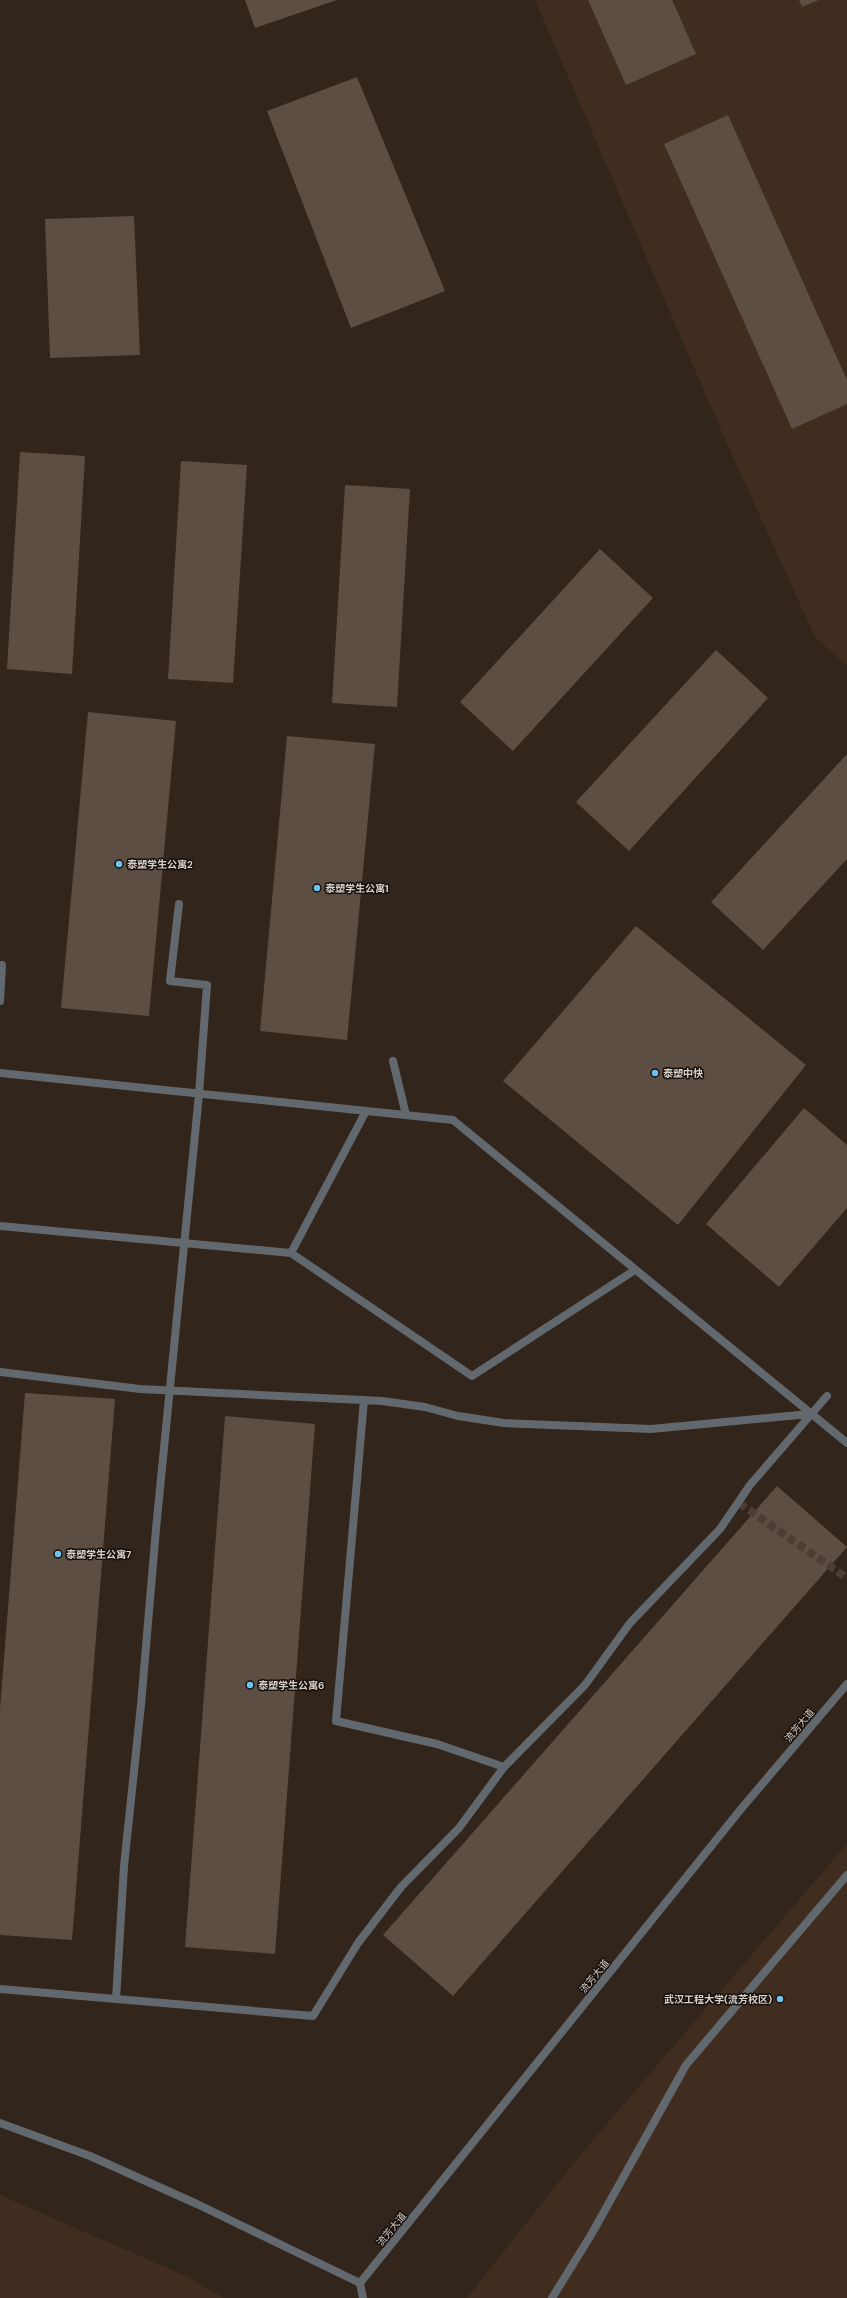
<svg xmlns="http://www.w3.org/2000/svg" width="847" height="2298" font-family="'DM Sans','Noto Sans SC',sans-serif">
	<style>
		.built { fill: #402d1f }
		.building { fill: #5d4e43 }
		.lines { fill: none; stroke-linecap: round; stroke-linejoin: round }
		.pedestrian-tunnel { stroke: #4b3e36; stroke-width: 8; stroke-dasharray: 8 4; stroke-linecap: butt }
		.service { stroke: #62696e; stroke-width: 8 }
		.minor { stroke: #62696e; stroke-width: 8 }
		.poi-dot { fill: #6cc3f2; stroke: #16100b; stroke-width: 1.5 }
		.labels { text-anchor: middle; stroke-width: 3; stroke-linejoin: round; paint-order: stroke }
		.poi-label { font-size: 10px; font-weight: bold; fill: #d9cfc9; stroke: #16100b; text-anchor: start }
		.street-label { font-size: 10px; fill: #d9cfc9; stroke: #16100b }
	</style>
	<rect width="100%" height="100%" fill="#32251c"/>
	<path class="built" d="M535,0H847V666L815,637L727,444Z
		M847,1844V2298H467L580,2155Z
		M0,2195L188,2277L224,2298H0Z"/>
	<path class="building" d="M245,0H337L255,28Z
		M588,0H672L696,54L626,85Z
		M799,0H819L802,7Z
		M357,77L445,291L351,328L267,111Z
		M728,115L847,380V404L792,429L664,144Z
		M134,216L140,355L50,358L45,219Z
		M20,452L85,456L72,674L7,669Z
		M181,461L247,465L233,683L168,679Z
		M345,485L410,489L397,707L332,703Z
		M600,549L653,598L513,751L460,702Z
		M716,650L768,698L629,851L576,802Z
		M88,712L176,721L149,1016L61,1008Z
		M287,736L375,744L347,1040L260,1031Z
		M847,754V859L763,950L711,902Z
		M636,926L806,1065L678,1225L503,1081Z
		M804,1108L847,1145V1208L779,1287L706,1224Z
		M25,1393L115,1399L72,1940L0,1935V1709Z
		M225,1416L315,1424L275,1954L185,1947Z
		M777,1486L847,1547L453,1996L383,1935Z"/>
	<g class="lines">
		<path class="pedestrian-tunnel" d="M739,1503L847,1578"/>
		<path class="service" d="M360,2283L363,2298
			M552,2298L591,2235L686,2065L847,1875"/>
		<path class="minor" d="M0,965H2L0,1001
			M393,1061L406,1115
			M0,1073L453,1120L847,1443
			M0,1226L291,1253L472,1376L635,1270
			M291,1253L366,1111
			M0,1372L140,1389L382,1401L425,1407L458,1416L504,1423L651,1429L810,1414
			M364,1400L336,1721L437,1744L504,1767
			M0,1989L313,2016L358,1943L401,1887L459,1828L504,1767L585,1685L630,1623L720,1529L750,1485L827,1396
			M116,1999L124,1866L141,1705L156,1529L199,1094L207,985L170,981L179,904
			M0,2123L90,2156L197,2204L360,2283L741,1809L847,1684"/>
	</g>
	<g class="poi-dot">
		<circle cx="119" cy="864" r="4"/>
		<circle cx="317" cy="888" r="4"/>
		<circle cx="655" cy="1073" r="4"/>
		<circle cx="58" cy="1554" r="4"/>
		<circle cx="250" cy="1685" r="4"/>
		<circle cx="780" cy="1999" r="4"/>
	</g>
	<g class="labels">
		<g class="poi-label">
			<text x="127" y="868">泰塑学生公寓2</text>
			<text x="325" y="892">泰塑学生公寓1</text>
			<text x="663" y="1077">泰塑中快</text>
			<text x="66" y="1558">泰塑学生公寓7</text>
			<text x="258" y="1689">泰塑学生公寓6</text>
			<text x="772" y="2003" text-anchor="end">武汉工程大学(流芳校区)</text>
		</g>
		<g class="street-label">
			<text transform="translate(799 1725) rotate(-50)" y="4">流芳大道</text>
			<text transform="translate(594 1976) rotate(-51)" y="4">流芳大道</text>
			<text transform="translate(391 2229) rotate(-51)" y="4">流芳大道</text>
		</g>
	</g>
</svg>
